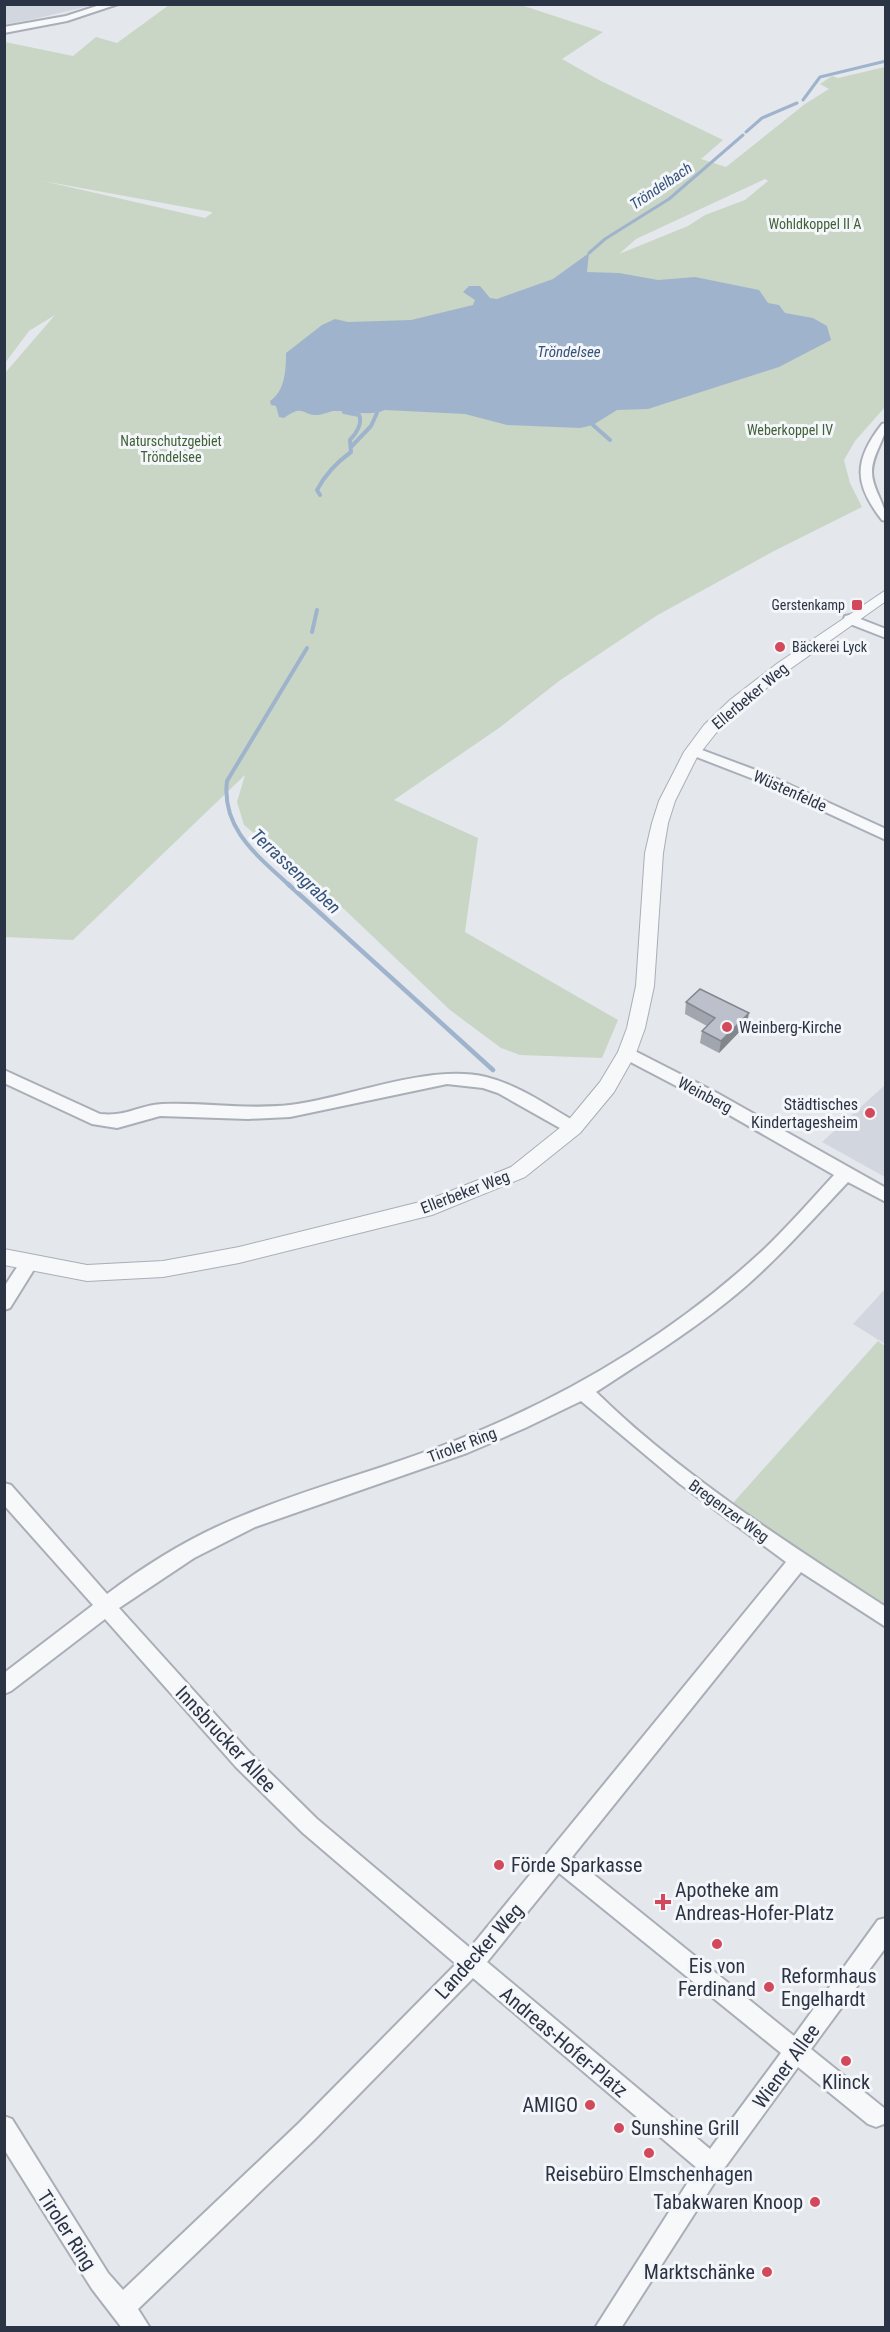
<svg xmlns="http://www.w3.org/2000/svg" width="890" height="2332" font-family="'Roboto Condensed',sans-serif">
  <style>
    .built { fill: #d2d6de }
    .green { fill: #c9d6c5; fill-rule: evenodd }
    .water { fill: #9fb4cc }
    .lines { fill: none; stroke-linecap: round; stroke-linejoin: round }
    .stream-far2 { stroke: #9fb4cc; stroke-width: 3 }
    .stream-far1 { stroke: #9fb4cc; stroke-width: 4 }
    .stream { stroke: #9fb4cc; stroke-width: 4.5 }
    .minor-casing { stroke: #a9aeb7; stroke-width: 4 }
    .tertiary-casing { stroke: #a9aeb7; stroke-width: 2 }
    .minor { fill: #f7f8fa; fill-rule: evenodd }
    .tertiary { fill: #f7f8fa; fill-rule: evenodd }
    .wall { fill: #a1a5ae }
    .shaded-wall { fill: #83868d }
    .building { fill: #bbc0ca; stroke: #83868d; stroke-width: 1.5 }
    .poi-dot { fill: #d1495b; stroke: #f4f6f9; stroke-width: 2 }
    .labels { text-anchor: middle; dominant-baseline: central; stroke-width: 6; stroke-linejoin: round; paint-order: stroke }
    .far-park-label { font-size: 14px; fill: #3f6138; stroke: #f4f6f9 }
    .far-poi-label { font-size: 14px; fill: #2b3445; stroke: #f4f6f9; text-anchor: end }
    .far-water-label { font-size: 15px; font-style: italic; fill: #34527a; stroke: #f4f6f9 }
    .street-label { font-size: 16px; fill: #2b3445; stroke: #f4f6f9 }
    .poi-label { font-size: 16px; fill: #2b3445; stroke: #f4f6f9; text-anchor: start }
    .water-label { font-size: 18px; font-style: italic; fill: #34527a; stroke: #f4f6f9 }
    .near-street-label { font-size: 20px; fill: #2b3445; stroke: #f4f6f9 }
    .near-poi-label { font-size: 20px; fill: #2b3445; stroke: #f4f6f9; text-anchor: start }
  </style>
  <rect width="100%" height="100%" fill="#e4e7ec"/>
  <!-- built -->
  <path class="built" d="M5 4H93V5L34 19 7 24 5 23Z
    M885 1085V1177L822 1142Z
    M885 1289V1344L853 1324Z"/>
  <!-- green -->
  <path class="green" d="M169 5H521L603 32 562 59 601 81 723 140 701 159 726 167 805 104 829 89 820 84 832 76 838 78 885 67V407L855 441 844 460 850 483 862 507 774 551 656 616 559 681 499 728 394 800 478 838 465 932 618 1020 602 1058 520 1055 501 1048 450 1010 344 909 244 825 237 802 245 775 73 940 5 937V373L55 315 29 331 5 363V42L73 56 96 37 117 43ZM765 179 768 181 745 200 705 215 688 226 619 254 636 239ZM43 181 212 212V213L205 218Z
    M878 1341 885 1346 886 1604 883 1608 733 1503Z"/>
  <!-- water -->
  <path class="water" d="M589 253 587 272 619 273 658 280 695 277 759 290 768 303 779 305 785 313 813 318 827 326 831 340 779 367 648 409 617 410 593 425 580 428 507 425 465 414 385 410C370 417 350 410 333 411 328 412 324 414 319 415 301 416 305 403 284 418L279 417 276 406 271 405 270 401C285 391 286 370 286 353L322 325 335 319 348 322 411 320 473 305 475 300 463 292 469 286H480L490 298 497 299 553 279Z"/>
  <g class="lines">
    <!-- stream-far2 -->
    <path class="stream-far2" d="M803 100 820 77 886 61
      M746 132 762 118 797 103
      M589 253 605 239 669 199 743 135"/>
    <!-- stream-far1 -->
    <path class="stream-far1" d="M593 425 610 440
      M351 447 371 426 377 413
      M320 495 317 490C325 475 337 462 351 452L350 440C356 434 363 423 359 415L344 412
      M312 632 317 610
      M290 886C258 856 221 829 227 781L307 648"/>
    <!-- stream -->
    <path class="stream" d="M288 884 493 1070"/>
    <!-- minor casing -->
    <g class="minor-casing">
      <path id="minor" d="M103 4H118L67 21 4 33V27L66 16Z
        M886 423C886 440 872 453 872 472 872 490 886 503 886 521L882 520C853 483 854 460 882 424Z
        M850 615 886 629V638L845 622 844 619 845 616Z
        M694 747 766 774 886 829V840L756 780 689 754 687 751 689 748Z
        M627 1047 717 1093 886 1188V1202L848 1182C809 1223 772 1266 728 1301 686 1335 640 1363 596 1392 678 1473 789 1544 886 1607V1627L801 1572 572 1857 794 2036 878 1920 886 1918V1947L811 2049 884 2108V2124L876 2127 868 2124 798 2067 720 2174 621 2328H595L697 2168 473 1978 315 2139 138 2309 150 2328H122L92 2289 4 2149V2116L12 2119 108 2273 123 2290 299 2123 456 1964 303 1833 236 1767 105 1619 11 1691 4 1694V1673L93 1605 4 1505V1483L11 1485 107 1594C148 1563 196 1534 244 1515 314 1486 387 1468 457 1440 568 1396 672 1334 760 1253 786 1229 810 1201 834 1175L705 1101 621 1057 619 1053 621 1049ZM581 1401 680 1484 786 1562 470 1948 317 1819 250 1753 119 1608 194 1558 255 1527 467 1453 525 1428ZM559 1873 781 2053 710 2149 487 1962Z
        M4 1070 100 1114C127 1117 139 1105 162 1104 205 1102 247 1110 290 1105 348 1098 429 1063 486 1077 519 1085 549 1107 579 1124L581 1128 579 1132H567L498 1093 483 1088 447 1084 290 1117 248 1119 160 1116 117 1128 92 1124 4 1083Z
        M29 1256 35 1258 38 1263 10 1308 4 1310V1287L23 1258Z"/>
    </g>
    <!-- tertiary casing -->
    <g class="tertiary-casing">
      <path id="tertiary" d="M886 590V601L790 669 742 708 716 733 697 757 675 801 668 823 663 853 654 986 645 1028 636 1053 614 1092 580 1133 525 1177 432 1215 239 1263 163 1277 87 1281 4 1265V1249L87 1265 163 1261 239 1247 428 1200 511 1167 566 1123 600 1082 618 1052 627 1028 636 986 645 853 652 823 659 801 684 752 704 725 730 700 778 663Z"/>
    </g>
    <!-- minor -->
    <use href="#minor" class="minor"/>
    <!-- tertiary -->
    <use href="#tertiary" class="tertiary"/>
  </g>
  <!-- wall -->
  <path class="wall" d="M686 1002 747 1024 719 1053 700 1043 702 1031 707 1026 685 1014Z"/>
  <!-- shaded-wall -->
  <path class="shaded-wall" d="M749 1013 747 1024 719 1053 721 1041Z"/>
  <!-- building -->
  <path class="building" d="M700 989 749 1013 721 1041 702 1031 715 1018 686 1002Z"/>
  <!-- markers -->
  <g class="poi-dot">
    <rect x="851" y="599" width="12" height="12" rx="3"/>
    <circle cx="780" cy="647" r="6"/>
    <circle cx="727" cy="1027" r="6"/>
    <circle cx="870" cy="1113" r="6"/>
    <circle cx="499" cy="1865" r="6"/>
    <path d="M660 1893h6v6h6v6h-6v6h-6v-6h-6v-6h6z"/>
    <circle cx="717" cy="1944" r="6"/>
    <circle cx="769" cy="1987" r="6"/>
    <circle cx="846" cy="2061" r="6"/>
    <circle cx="590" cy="2105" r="6"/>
    <circle cx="619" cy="2128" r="6"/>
    <circle cx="649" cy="2153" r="6"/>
    <circle cx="815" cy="2202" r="6"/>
    <circle cx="767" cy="2272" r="6"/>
  </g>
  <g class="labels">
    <!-- far-park labels -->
    <g class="far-park-label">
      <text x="815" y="224">Wohldkoppel II A</text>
      <text x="790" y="430">Weberkoppel IV</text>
      <text x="171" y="441">Naturschutzgebiet<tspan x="171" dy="16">Tröndelsee</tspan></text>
    </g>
    <!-- far-poi labels -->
    <g class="far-poi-label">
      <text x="845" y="605">Gerstenkamp</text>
      <text x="792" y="647" text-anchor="start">Bäckerei Lyck</text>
    </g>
    <!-- far-water labels -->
    <g class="far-water-label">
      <text transform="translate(661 186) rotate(-34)">Tröndelbach</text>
      <text x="569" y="352">Tröndelsee</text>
    </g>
    <!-- street labels -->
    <g class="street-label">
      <text transform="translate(750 696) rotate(-40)">Ellerbeker Weg</text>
      <text transform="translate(790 791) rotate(24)">Wüstenfelde</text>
      <text transform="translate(705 1095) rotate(28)">Weinberg</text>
      <text transform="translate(465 1192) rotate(-21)">Ellerbeker Weg</text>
      <text transform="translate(462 1445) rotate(-21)">Tiroler Ring</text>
      <text transform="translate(729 1511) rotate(36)">Bregenzer Weg</text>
    </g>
    <!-- poi labels -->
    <g class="poi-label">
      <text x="739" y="1027">Weinberg-Kirche</text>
      <text x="858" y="1104" text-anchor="end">Städtisches<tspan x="858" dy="18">Kindertagesheim</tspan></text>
    </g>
    <!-- water labels -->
    <g class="water-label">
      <text transform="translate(296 871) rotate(43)">Terrassengraben</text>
    </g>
    <!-- near-street labels -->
    <g class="near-street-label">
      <text transform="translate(226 1739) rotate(47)">Innsbrucker Allee</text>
      <text transform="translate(479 1951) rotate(-48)">Landecker Weg</text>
      <text transform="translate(564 2042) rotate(40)">Andreas-Hofer-Platz</text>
      <text transform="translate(786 2066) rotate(-54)">Wiener Allee</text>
      <text transform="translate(67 2230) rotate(57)">Tiroler Ring</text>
    </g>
    <!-- near-poi labels -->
    <g class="near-poi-label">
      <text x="511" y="1865">Förde Sparkasse</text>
      <text x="675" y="1890">Apotheke am<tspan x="675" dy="23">Andreas-Hofer-Platz</tspan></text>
      <text x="717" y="1966" text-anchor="middle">Eis von<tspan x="717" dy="23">Ferdinand</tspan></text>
      <text x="781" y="1976">Reformhaus<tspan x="781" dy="23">Engelhardt</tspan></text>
      <text x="846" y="2082" text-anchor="middle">Klinck</text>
      <text x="578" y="2105" text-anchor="end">AMIGO</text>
      <text x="631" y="2128">Sunshine Grill</text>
      <text x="649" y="2174" text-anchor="middle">Reisebüro Elmschenhagen</text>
      <text x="803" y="2202" text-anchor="end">Tabakwaren Knoop</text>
      <text x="755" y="2272" text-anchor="end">Marktschänke</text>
    </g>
  </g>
  <!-- border -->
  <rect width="890" height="2332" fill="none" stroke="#2b3445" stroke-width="12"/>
</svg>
